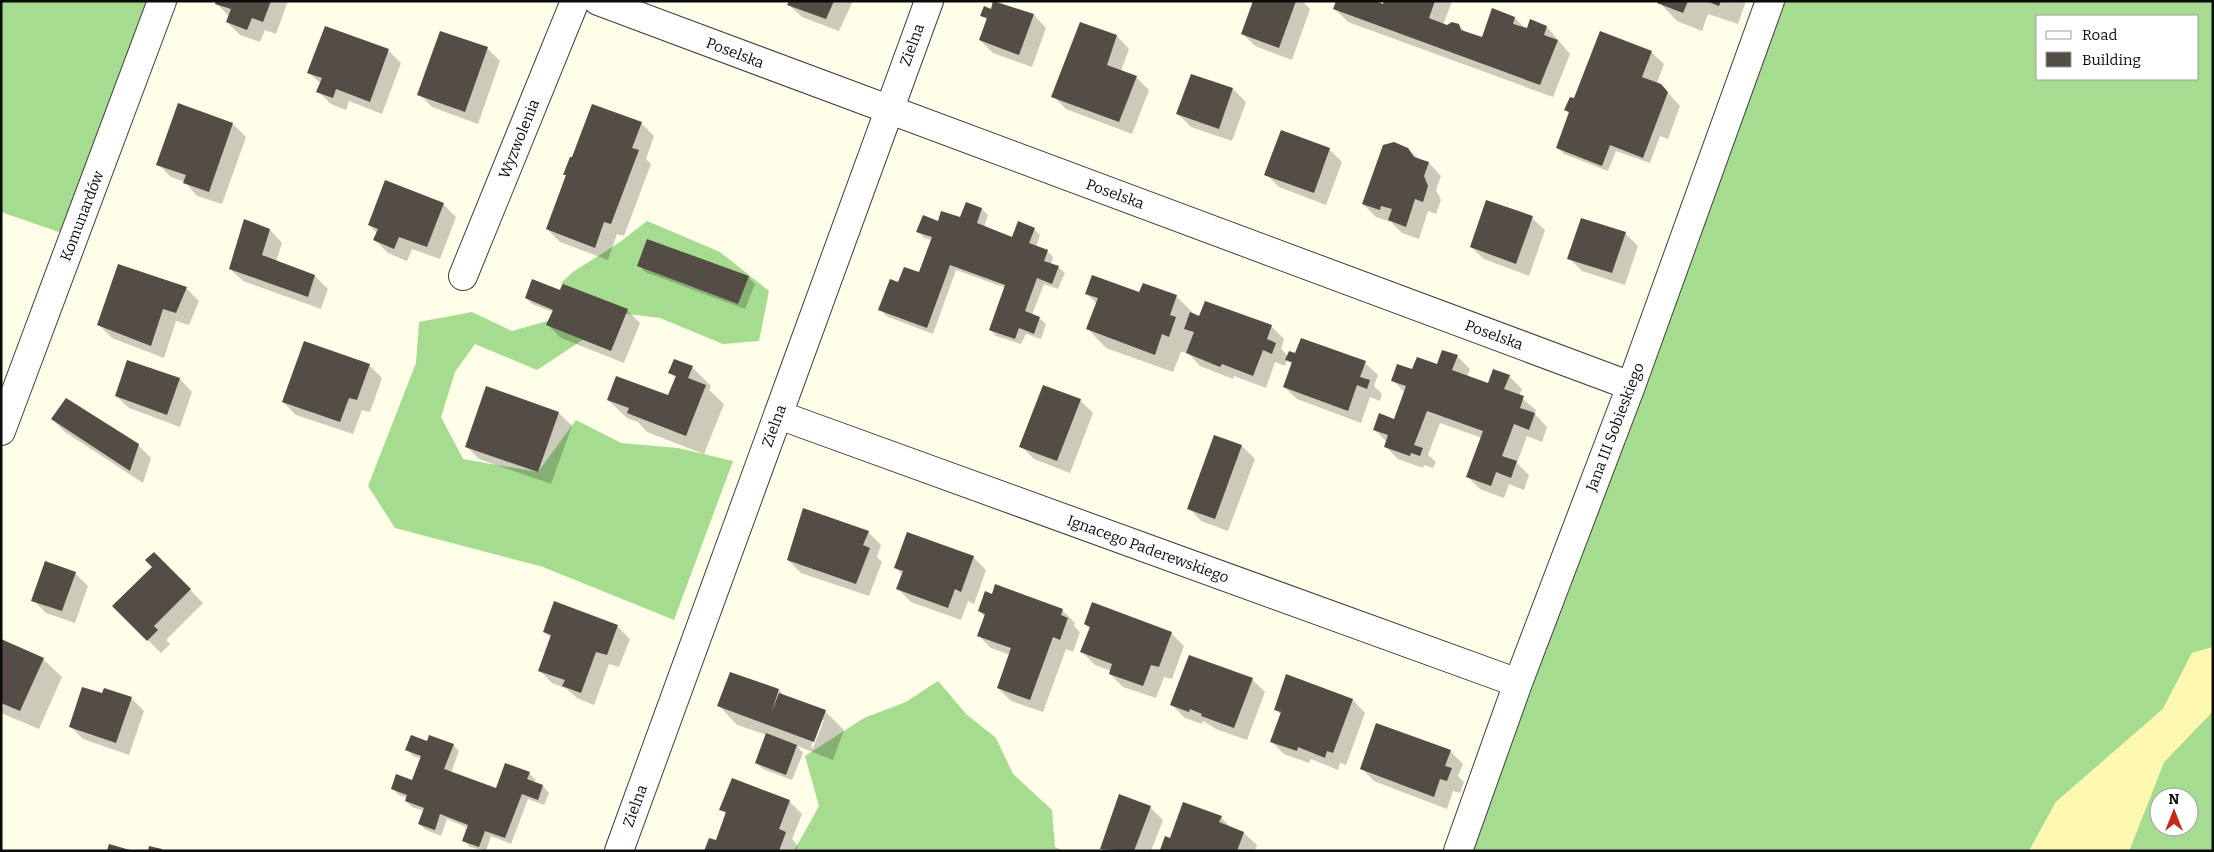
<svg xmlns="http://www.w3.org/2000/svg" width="2214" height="852" font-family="Bitter,serif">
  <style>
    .forest { fill: #a6dc8f; fill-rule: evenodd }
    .sand { fill: #fef8b1 }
    .shadow { fill: #0003; fill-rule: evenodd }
    .building { fill: #544d46 }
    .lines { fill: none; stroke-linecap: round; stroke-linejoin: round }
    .minor-casing { stroke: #3e3e3e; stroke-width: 30 }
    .minor { stroke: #fff; stroke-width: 28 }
    .labels { text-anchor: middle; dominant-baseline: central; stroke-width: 5; stroke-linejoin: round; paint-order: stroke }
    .street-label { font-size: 15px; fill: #0b0b0b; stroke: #fff }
  </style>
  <rect width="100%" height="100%" fill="#fffee8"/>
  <!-- forest -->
  <path class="forest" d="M1 1H164L85 241 1 212Z
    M1770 1H2213V647L2192 653 2163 709 2056 802 2029 851H1452ZM2038 16H2198V79H2038Z
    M647 221 720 252 769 291 759 341 723 344 660 318 612 312 584 339 537 370 475 344 455 372 441 417 463 459 538 472 576 420 621 443 678 448 733 461 674 620 543 567 395 528 368 486 416 363 419 322 472 312 512 331 551 320 562 282 573 272 620 242Z
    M938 681 967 715 996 738 1013 774 1052 810 1055 847 1064 851H794L819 806 805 756 864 718 906 702Z
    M2213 711V851H2129L2164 762ZM2159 797H2189V827H2159Z"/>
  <!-- sand -->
  <path class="sand" d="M2213 647V711L2164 762 2129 851H2029L2056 802 2163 709 2192 653Z"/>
  <!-- shadow -->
  <path class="shadow" d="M218 1H288L276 34 265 30 260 42 240 35 227 22 229 16 217 4Z
    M790 1H853L839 31 802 17 789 5Z
    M995 1 1034 15 1046 28 1032 67 993 53 980 40 988 21 982 15 992 10Z
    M1254 1H1302L1310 9 1292 60 1255 46 1242 33Z
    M1385 1H1452L1443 25H1458L1466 33 1483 39 1515 18 1527 30 1530 21 1547 27 1570 54 1553 97 1348 22 1335 9 1383 5Z
    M1658 1H1746L1738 24 1708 14 1702 31 1677 21Z
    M1117 36 1129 49 1121 71 1136 77 1149 90 1132 134 1066 109 1053 96Z
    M487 48 500 61 478 124 432 107 419 94Z
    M388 50 401 63 382 114 349 101 346 110 331 104 318 91 321 84 309 73Z
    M1651 52 1664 64 1657 83 1661 85 1680 106 1668 139 1660 136 1650 163 1616 151 1608 171 1564 154 1558 148 1570 114 1566 110 1575 100Z
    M1191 75 1233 89 1246 102 1232 141 1191 127 1178 114Z
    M641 123 654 136 646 159 651 164 624 236 617 234 608 260 560 242 547 229 567 176 565 174Z
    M233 124 246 137 222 204 197 196 185 182 171 177 158 164Z
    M1329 149 1342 162 1326 205 1279 187 1266 174Z
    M1408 149 1419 159 1429 163 1441 176 1436 190 1441 200 1436 214 1428 211 1419 239 1402 233 1391 222 1376 217 1363 204Z
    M967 203 982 209 988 215 984 227 1013 238 1034 229 1040 235 1036 247 1047 251 1053 257 1051 265 1058 267 1065 273 1058 289 1044 284 1032 315 1039 318 1046 324 1041 339 1026 334 1021 344 996 336 990 330 1006 288 956 270 933 334 886 316 880 309 899 283 920 274 932 240 924 238 918 231 938 223 961 219Z
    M443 204 456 217 440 259 412 249 407 261 388 253 375 240 377 233 369 225Z
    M1532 218 1545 230 1529 276 1484 259 1471 247Z
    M270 230 282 243 276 262 315 276 328 289 321 309 243 281 230 269Z
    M1625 233 1638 246 1625 285 1582 271 1569 258Z
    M639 265 748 277 755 284 745 309 645 272Z
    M186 288 199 301 189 325 176 321 164 358 112 338 99 325Z
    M560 291 627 310 640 323 624 363 561 338 548 325 553 312 532 304 526 298Z
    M1086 293 1176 296 1195 315 1200 317 1271 326 1284 339 1281 349 1288 356 1365 363 1378 375 1374 386 1382 394 1380 401 1370 397 1361 423 1297 399 1284 387 1292 365 1287 360 1285 366 1275 362 1266 388 1234 376 1233 379 1200 366 1188 353 1181 352 1173 372 1106 348 1088 329 1097 304Z
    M1457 356 1470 369 1467 377 1488 384 1509 376 1522 389 1519 396 1536 410 1535 414 1547 427 1542 442 1527 436 1517 463 1529 475 1524 490 1509 484 1504 498 1480 489 1467 476 1482 438 1440 423 1428 455 1436 462 1433 468 1424 465 1423 468 1398 459 1385 446 1387 442 1374 429 1395 421 1405 393 1393 380 1413 371 1437 366Z
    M369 365 382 378 370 412 362 410 353 434 296 415 283 402Z
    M692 367 711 386 709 390 724 404 704 454 647 432 638 422 627 418 608 400 669 396 676 378 670 372Z
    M180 379 192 392 180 427 129 408 116 396Z
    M1080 400 1093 413 1070 473 1034 459 1021 446Z
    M559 413 572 426 551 484 479 459 466 446Z
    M52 419 138 445 151 458 143 483 65 432Z
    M1215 436 1242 446 1255 459 1228 531 1201 521 1189 508Z
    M868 532 881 545 877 557 882 562 869 596 801 573 788 560Z
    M154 553 203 603 166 640 170 644 161 653 114 606 154 567Z
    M973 557 986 570 974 604 968 601 961 620 911 602 898 589 903 575 896 568Z
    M75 573 88 586 75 623 46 613 33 600Z
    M1062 610 1075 623 1074 626 1080 632 1073 652 1066 649 1043 712 1011 701 998 688 1010 655 991 648 978 635 985 617 979 611Z
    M1085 624 1171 633 1184 646 1172 679 1164 677 1156 698 1123 687 1110 674 1111 671 1095 665 1082 652 1090 629Z
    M617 626 630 639 619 667 609 664 594 705 577 698 567 689 552 683 539 670 551 638 545 632Z
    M1 641 43 659 62 677 39 729 1 713Z
    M1252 679 1265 692 1247 740 1216 729 1203 721 1202 724 1185 718 1172 705Z
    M779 690 785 697 825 711 844 730 833 760 797 746 803 753 792 780 763 769 756 763 767 735 737 725 719 706ZM821 720H824L813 748 811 747Z
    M103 695 131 698 144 711 129 755 83 739 70 726Z
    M1353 700 1365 713 1346 765 1340 763 1338 770 1311 759 1309 763 1284 754 1271 741 1281 715 1275 709Z
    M428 743 453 745 459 751 451 773 497 790 506 765 529 773 536 780 534 783 543 786 549 793 544 805 528 799 511 844 491 836 486 851 470 847 463 840 468 828 447 819 441 836 426 830 419 824 424 811 412 807 406 801 407 798 399 795 392 788 413 782 422 759 413 756 407 749Z
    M1450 751 1463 764 1458 776 1464 782 1460 793 1453 791 1447 809 1374 781 1362 769Z
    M789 801 802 814 792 839 798 846 796 851H706L716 842 727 815 721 809Z
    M1150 807 1163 820 1151 851H1104L1102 849Z
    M1221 817 1231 828 1244 833 1257 845 1255 851 1161 850 1171 839Z"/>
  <!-- building -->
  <path class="building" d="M216 1H271L263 22 252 18 247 30 226 22 231 9 215 4Z
    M789 1H834L826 19 787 5Z
    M993 1 1034 14 1019 55 979 40 987 18 980 16 984 6 991 9Z
    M1253 1H1296L1279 48 1241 34Z
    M1336 1H1376L1383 4 1384 1H1435L1429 18 1447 25 1452 22 1459 24 1461 30 1482 37 1492 8 1515 17 1513 24 1527 28 1530 19 1547 26 1544 35 1558 40 1540 85 1333 9Z
    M1657 1H1688L1683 13 1657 3Z
    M1706 1H1721L1719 6Z
    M1080 22 1117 35 1107 65 1137 76 1119 122 1051 97Z
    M325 26 389 49 370 102 336 89 333 98 316 92 322 78 307 73Z
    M440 31 488 47 465 112 417 95Z
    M1600 31 1652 51 1642 77 1661 84 1668 92 1643 158 1610 145 1602 166 1556 148 1569 112 1564 110 1570 97 1574 98Z
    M1191 74 1233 88 1219 129 1176 114Z
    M178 103 233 123 209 192 183 183 186 175 156 165Z
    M592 104 642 122 632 148 639 150 611 224 604 222 595 248 546 229 566 175H563L570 157H572Z
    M1281 130 1330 148 1314 193 1264 175Z
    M1394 142 1408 148 1414 157 1429 162 1424 176 1428 186 1423 202 1415 199 1406 227 1388 220 1392 209 1381 206 1380 210 1362 204 1383 145Z
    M385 180 444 203 427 247 399 237 394 249 373 240 378 229 368 225Z
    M1486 200 1533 216 1516 264 1470 247Z
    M966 202 982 208 977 223 1012 237 1018 221 1035 228 1029 243 1048 250 1044 261 1059 266 1052 284 1037 278 1025 311 1040 317 1034 334 1019 328 1015 339 989 330 1005 285 950 265 927 328 878 310 890 279 898 282 904 267 919 272 932 237 916 232 923 215 938 221 941 211 960 217Z
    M1581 218 1626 232 1612 273 1567 259Z
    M244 219 270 229 262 255 315 275 308 297 229 269Z
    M647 239 749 276 738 304 637 266Z
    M118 264 187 287 176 313 163 309 151 346 97 325Z
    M1092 275 1139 292 1143 283 1177 295 1170 315 1176 317 1169 337 1162 334 1155 355 1086 329 1098 298 1085 294Z
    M532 279 560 290 563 284 628 309 611 351 546 325 553 310 525 298Z
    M1205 301 1272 325 1267 339 1276 343 1272 354 1263 350 1253 376 1222 364 1220 367 1186 353 1194 332 1184 329 1190 312 1199 316Z
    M1301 338 1366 361 1360 377 1370 380 1367 389 1357 385 1348 411 1283 387 1292 362 1285 360 1289 351 1295 353Z
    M304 341 370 364 357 400 349 398 340 422 282 402Z
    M1442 350 1458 355 1452 370 1488 383 1493 369 1510 375 1504 389 1524 396 1520 408 1535 413 1529 430 1514 424 1502 456 1517 461 1511 478 1496 472 1491 486 1466 477 1483 431 1427 411 1414 445 1423 448 1420 456 1411 453 1410 456 1384 447 1388 435 1373 430 1379 413 1394 419 1406 386 1391 381 1397 364 1412 369 1417 357 1437 364Z
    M674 359 693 366 688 378 706 385 686 436 627 413 629 408 607 400 616 376 668 395 676 376 668 373Z
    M127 360 180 378 167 415 115 396Z
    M1043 385 1081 399 1057 461 1019 447Z
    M486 386 559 412 538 472 465 447Z
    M66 398 139 444 130 471 51 419Z
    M1214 435 1242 445 1215 519 1187 509Z
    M803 508 869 531 863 545 870 548 856 584 787 560Z
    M907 532 974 556 961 592 955 589 948 608 896 589 903 571 894 568Z
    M154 552 191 589 154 626 158 630 147 641 112 606 152 567 145 560Z
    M45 561 76 572 62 611 31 601Z
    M995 584 1063 609 1061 615 1068 618 1060 640 1053 637 1030 700 997 688 1011 648 977 636 985 614 978 611 985 591 992 594Z
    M554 601 618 625 607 655 596 652 581 693 562 686 565 680 538 671 551 635 543 632Z
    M1092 602 1172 632 1159 667 1151 665 1143 686 1109 674 1112 664 1080 652 1090 627 1084 624Z
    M1 639 44 658 20 711 1 703Z
    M1189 655 1253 678 1234 728 1201 716 1202 714 1190 709 1189 712 1170 705Z
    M730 672 779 689 772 711 779 693 826 710 814 742 717 706Z
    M1286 674 1353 699 1333 753 1327 751 1325 758 1298 747 1297 751 1270 742 1281 712 1274 710Z
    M82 687 102 693 104 688 132 697 116 743 69 727Z
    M1376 723 1451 750 1445 766 1452 768 1447 781 1440 779 1434 797 1360 769Z
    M766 733 797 745 786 775 755 763Z
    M411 735 427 741 429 735 454 744 444 769 496 788 505 763 530 772 527 779 543 785 538 800 522 794 505 838 485 831 479 847 462 841 468 825 440 814 435 830 418 824 424 808 405 801 407 795 391 789 396 774 412 780 421 756 405 750Z
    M732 778 790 800 779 829 786 832 779 851H704L709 838 716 840 726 812 719 810Z
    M1119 794 1151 806 1134 851 1100 849Z
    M1183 802 1222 816 1219 822 1244 832 1237 851 1160 850 1165 836 1170 838Z
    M109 844 130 850V851H107Z
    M149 846 162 849 161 851H148Z"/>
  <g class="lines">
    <!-- minor casing -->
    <g class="minor-casing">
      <path id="minor" d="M598 1 1631 386
        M463 276 575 1
        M779 415 1518 683
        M1 431 162 1
        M619 851 929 1
        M1458 851 1518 683 1631 386 1770 1"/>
    </g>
    <!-- minor -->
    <use href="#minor" class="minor"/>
  </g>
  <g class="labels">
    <!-- street labels -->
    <g class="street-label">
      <text transform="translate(912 45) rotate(-70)">Zielna</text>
      <text transform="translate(735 53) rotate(21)">Poselska</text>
      <text transform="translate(519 139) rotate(-68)">Wyzwolenia</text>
      <text transform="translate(1115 194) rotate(20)">Poselska</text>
      <text transform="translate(82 216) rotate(-69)">Komunardów</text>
      <text transform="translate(1494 335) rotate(20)">Poselska</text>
      <text transform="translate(774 426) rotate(-70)">Zielna</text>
      <text transform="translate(1615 427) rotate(-69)">Jana III Sobieskiego</text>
      <text transform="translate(1148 549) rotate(20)">Ignacego Paderewskiego</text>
      <text transform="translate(635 806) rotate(-70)">Zielna</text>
    </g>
  </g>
  <!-- border -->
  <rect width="2214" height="852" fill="none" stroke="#0b0b0b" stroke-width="5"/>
  <!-- legend -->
  <rect x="2036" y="15" width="162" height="65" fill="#ffffff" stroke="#9d9d9d"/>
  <rect x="2046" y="31" width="25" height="8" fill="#ffffff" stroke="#9d9d9d"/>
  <text x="2082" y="40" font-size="15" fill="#0b0b0b">Road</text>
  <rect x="2046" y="52" width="25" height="15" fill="#544d46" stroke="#9d9d9d"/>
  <text x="2082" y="65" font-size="15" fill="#0b0b0b">Building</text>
  <!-- north arrow -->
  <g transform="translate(2174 812)"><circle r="24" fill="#ffffff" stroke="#9d9d9d"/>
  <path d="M0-4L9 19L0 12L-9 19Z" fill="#c12d1c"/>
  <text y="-8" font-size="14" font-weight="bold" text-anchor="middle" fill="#0b0b0b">N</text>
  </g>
</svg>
